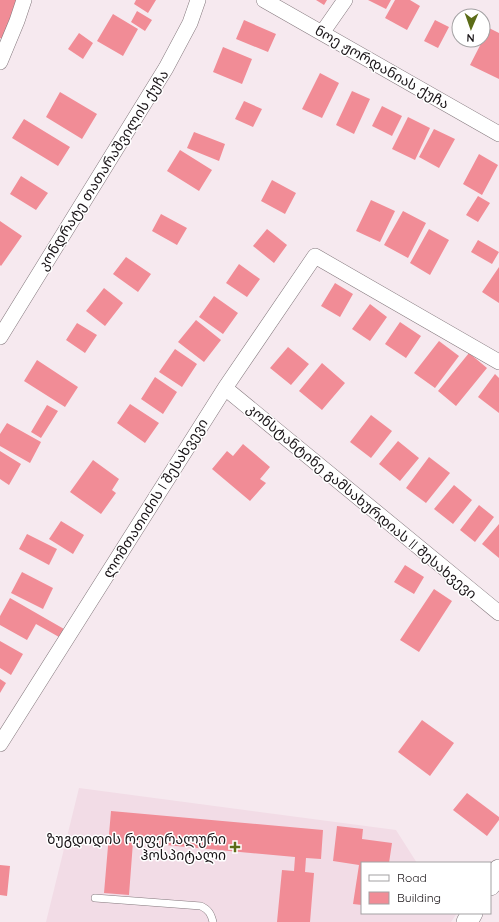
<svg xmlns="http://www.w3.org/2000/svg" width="499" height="922" font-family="Quicksand,'Noto Sans Georgian',sans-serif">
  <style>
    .built { fill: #f2dce6 }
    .building { fill: #f18c96 }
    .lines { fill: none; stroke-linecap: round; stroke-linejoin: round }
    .lane-casing { stroke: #84787d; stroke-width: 8 }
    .street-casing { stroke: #84787d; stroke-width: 16 }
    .secondary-casing { stroke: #84787d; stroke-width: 22 }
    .lane { stroke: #fff; stroke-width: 7 }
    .street { stroke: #fff; stroke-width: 15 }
    .secondary { stroke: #fff; stroke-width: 21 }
    .poi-dot { fill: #5b6c17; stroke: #fff; stroke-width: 1.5 }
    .labels { text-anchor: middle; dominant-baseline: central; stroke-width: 3; stroke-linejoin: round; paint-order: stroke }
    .street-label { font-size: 14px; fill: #1a1518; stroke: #fff }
    .poi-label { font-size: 14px; fill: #1a1518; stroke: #fff; text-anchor: end }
  </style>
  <rect width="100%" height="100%" fill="#f6e9ef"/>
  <!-- built -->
  <path class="built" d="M79 788 396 830 417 863H362V913H457L451 922H46Z"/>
  <!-- building -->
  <path class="building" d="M0 0H19L10 43 0 38Z
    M136 0H156L148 13 134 4Z
    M316 0H327L324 5Z
    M368 0H391L386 9Z
    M395 0H410L420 6 407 30 385 18Z
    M137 11 152 20 145 31 131 22Z
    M113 14 138 29 123 56 97 41Z
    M244 20 276 34 268 52 236 39Z
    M435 20 449 27 438 48 424 41Z
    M489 28 499 33V79L470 65Z
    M79 33 93 43 83 59 68 49Z
    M223 47 252 59 242 84 213 72Z
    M320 73 339 83 322 118 302 109Z
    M352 91 370 99 354 134 336 125Z
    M60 92 97 114 82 139 46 117Z
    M244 101 262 109 253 127 235 119Z
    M382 106 402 116 392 136 372 126Z
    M408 117 430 128 415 160 392 149Z
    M24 119 70 147 58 166 12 138Z
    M434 129 455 139 439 168 419 157Z
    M194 132 225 144 219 161 187 148Z
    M180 150 212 170 199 191 167 171Z
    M479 154 498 165 482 195 463 184Z
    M21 176 48 193 36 210 10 194Z
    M272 180 296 193 285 214 261 201Z
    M478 196 490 203 478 222 466 215Z
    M371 200 395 211 380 242 356 231Z
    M403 211 426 223 408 258 384 245Z
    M161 214 187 228 177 245 152 231Z
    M0 221 22 236 1 266 0 265Z
    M267 229 287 245 274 263 253 246Z
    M429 229 449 240 430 275 410 263Z
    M478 240 499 252 492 264 471 252Z
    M126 257 151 274 138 292 113 274Z
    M239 264 260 279 247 297 226 283Z
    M499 267V303L482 292Z
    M335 283 353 294 340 317 321 306Z
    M104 288 123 303 105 326 86 311Z
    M214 296 238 313 223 334 199 317Z
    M370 304 387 317 370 341 352 329Z
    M196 320 221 340 204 362 178 342Z
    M400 322 421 336 406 358 385 344Z
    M77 323 97 335 85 353 66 340Z
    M439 341 459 356 435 388 414 373Z
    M288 347 309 364 291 385 270 368Z
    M175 349 197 364 182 387 159 372Z
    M469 353 487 368 456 406 438 391Z
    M37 360 78 387 65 407 24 381Z
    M322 363 345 383 322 410 299 391Z
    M495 374 499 378V413L478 397Z
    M155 377 177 392 163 414 141 399Z
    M130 404 159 423 145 443 117 423Z
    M47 405 58 411 41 438 31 432Z
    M371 415 392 431 371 458 350 442Z
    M7 423 41 442 30 463 0 446V434Z
    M398 441 419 458 400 481 379 464Z
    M243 444 270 467 260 479 266 483 250 501 212 469 227 451 233 456Z
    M0 451 21 464 9 485 0 479Z
    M429 457 450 473 426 503 406 488Z
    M93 460 119 479 112 490 116 493 101 514 70 492Z
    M454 485 472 500 453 524 434 509Z
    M479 505 494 517 475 542 460 530Z
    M61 521 84 535 73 554 49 539Z
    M499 524V558L482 544Z
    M27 534 57 549 49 565 19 549Z
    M405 565 424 577 414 594 394 582Z
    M22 572 53 588 43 609 11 593Z
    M434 589 452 601 419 652 400 640Z
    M10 598 64 629 59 637 36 624 27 640 0 625V616Z
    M0 641 23 654 11 675 0 668Z
    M0 679 6 683 0 693Z
    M422 720 454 743 430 776 398 752Z
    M467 793 499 817V820L487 836 453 810Z
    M111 811 323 830 321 859 306 858 305 872 314 873 310 922H277L282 870 294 871 295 857 133 842 129 895 104 893Z
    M337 826 363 829 362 839 392 843 389 863H362V905L353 904 359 865 333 861Z
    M0 865 10 866 7 896 0 895Z"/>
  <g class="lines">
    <!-- lane casing -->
    <g class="lane-casing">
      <path id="lane" d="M95 898 201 906C209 910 211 914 213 922"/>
    </g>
    <!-- street casing -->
    <g class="street-casing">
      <path id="street" d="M264 0 499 134
        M322 33 345 0
        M0 62 17 21 24 0
        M0 337 166 68 190 23 198 0
        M225 388 499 613
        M0 744 225 388 315 256 499 362"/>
    </g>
    <!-- secondary casing -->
    <g class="secondary-casing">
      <path id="secondary" d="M490 885 499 870
        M467 922 472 913"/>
    </g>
    <!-- lane -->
    <use href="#lane" class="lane"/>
    <!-- street -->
    <use href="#street" class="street"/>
    <!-- secondary -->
    <use href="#secondary" class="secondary"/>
  </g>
  <!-- markers -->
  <path class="poi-dot" d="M233 841h4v4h4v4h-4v4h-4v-4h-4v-4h4z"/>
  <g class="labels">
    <!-- street labels -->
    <g class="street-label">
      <text transform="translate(382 67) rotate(30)">ნოე ჟორდანიას ქუჩა</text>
      <text transform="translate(103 170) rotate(-58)">კონდრატე თათარაშვილის ქუჩა</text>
      <text transform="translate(155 498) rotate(-58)">ლომთათიძის I შესახვევი</text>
      <text transform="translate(362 501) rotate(40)">კონსტანტინე გამსახურდიას II შესახვევი</text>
    </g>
    <!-- poi labels -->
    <g class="poi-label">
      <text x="226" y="839">ზუგდიდის რეფერალური<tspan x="226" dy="16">ჰოსპიტალი</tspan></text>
    </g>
  </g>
  <!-- legend -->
  <rect x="361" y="862" width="130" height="52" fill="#ffffff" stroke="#a3a1a3"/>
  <rect x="369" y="875" width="20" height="6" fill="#ffffff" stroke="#a3a1a3"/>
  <text x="397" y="882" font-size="12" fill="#1a1518">Road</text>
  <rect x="369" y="892" width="20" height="12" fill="#f18c96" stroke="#a3a1a3"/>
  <text x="397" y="902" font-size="12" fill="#1a1518">Building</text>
  <!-- north arrow -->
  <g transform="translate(471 28) rotate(182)"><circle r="19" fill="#ffffff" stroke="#a3a1a3"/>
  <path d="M0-3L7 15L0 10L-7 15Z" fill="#5b6c17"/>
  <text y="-6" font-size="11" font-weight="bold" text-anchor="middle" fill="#1a1518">N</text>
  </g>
</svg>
